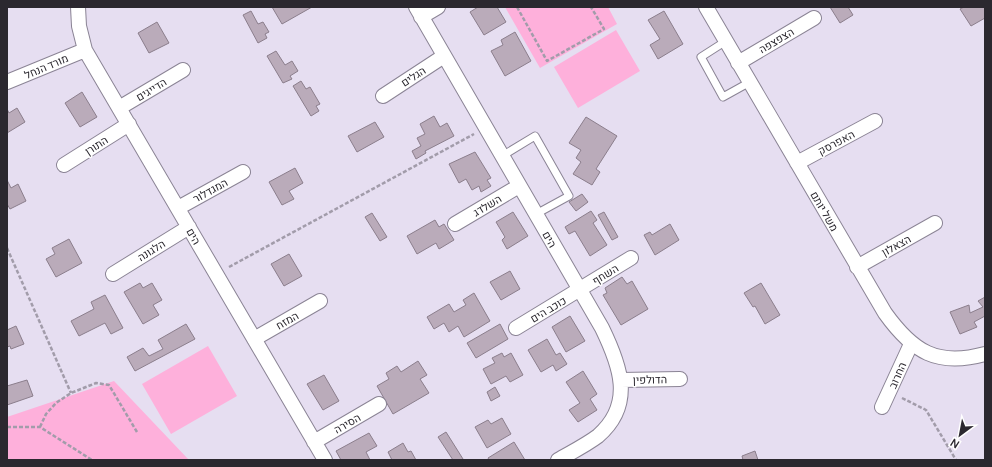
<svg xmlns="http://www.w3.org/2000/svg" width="992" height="467" font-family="Manrope,Heebo,sans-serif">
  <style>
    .green { fill: #feb0db }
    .building { fill: #baabba; stroke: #8b7e8c }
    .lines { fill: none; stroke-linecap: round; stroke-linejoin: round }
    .lane-casing { stroke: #8b8495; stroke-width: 9 }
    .street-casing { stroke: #8b8495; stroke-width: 16 }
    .path { stroke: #a29caa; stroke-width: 2.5; stroke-dasharray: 4 2; stroke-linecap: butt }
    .lane { stroke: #fff; stroke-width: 7 }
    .street { stroke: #fff; stroke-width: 14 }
    .labels { text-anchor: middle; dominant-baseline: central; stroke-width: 3; stroke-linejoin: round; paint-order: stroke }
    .street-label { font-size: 11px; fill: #2b282f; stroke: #fff }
  </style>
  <rect width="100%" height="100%" fill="#e6def1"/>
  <!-- green -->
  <path class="green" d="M505 7H608L617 24 540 68Z
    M616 30 640 71 578 108 554 67Z
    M208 346 237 396 171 434 142 384Z
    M114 381 189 460H7V417Z"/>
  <!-- building -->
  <path class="building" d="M272 7H312L282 24Z
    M478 7H497L506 22 484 35 470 12Z
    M830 7H848L853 15 840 23Z
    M964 7H985V18L971 26 960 9Z
    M251 11 258 24 263 22 269 32 265 34 267 38 258 43 243 15Z
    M664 11 683 44 658 59 650 45 660 39 648 20Z
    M157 22 169 43 149 53 138 33Z
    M515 32 531 61 505 76 491 51 503 45 501 40Z
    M276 51 285 65 292 61 298 71 290 76 292 79 283 83 267 56Z
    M301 81 306 89 310 87 320 104 316 106 319 111 311 116 293 86Z
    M82 92 97 117 80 127 65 103Z
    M17 108 25 122 7 133V109L9 113Z
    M434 116 440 127 447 123 454 136 425 151 426 153 416 159 412 151 421 146 417 138 425 134 420 124Z
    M586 117 617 136 596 169 600 172 592 185 573 174 581 162 576 158 581 150 569 143Z
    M375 122 384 137 357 152 348 136Z
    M475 152 491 178 487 180 491 186 481 192 479 186 472 190 466 179 459 183 449 164Z
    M295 168 303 183 289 191 294 199 282 205 269 182Z
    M7 180 11 188 18 184 26 201 10 209 7 204Z
    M582 194 588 202 576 211 569 202Z
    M591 211 597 220 593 223 607 245 590 256 575 231 569 234 565 227Z
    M513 212 528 236 507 249 502 240 505 237 496 222Z
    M604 212 618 237 612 240 598 215Z
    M372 213 387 237 380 241 365 217Z
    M435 220 439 227 444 224 454 240 439 249 436 243 417 254 407 236Z
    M670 224 679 240 655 255 644 235 650 232 652 235Z
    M69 239 82 263 56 277 46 259 55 254 52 248Z
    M289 254 302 276 284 286 271 264Z
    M510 271 520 289 501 300 490 282Z
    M622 277 627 284 632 281 648 309 621 325 603 295 607 293 605 288Z
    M140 283 143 288 152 283 162 300 153 305 159 315 143 324 124 292Z
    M761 283 780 315 765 324 755 306 753 307 744 293Z
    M474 293 490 321 464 337 458 326 449 332 444 323 434 329 427 317 449 304 454 312 466 305 463 300Z
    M105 295 123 328 111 334 105 323 79 336 71 321 94 309 91 302Z
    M985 297V316L974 322 977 327 960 334 950 312 969 305 970 313 983 307 978 301Z
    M570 316 585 341 566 352 552 327Z
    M186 324 195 339 135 371 127 357 143 348 149 356 163 349 158 340Z
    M500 324 508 339 476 358 467 343Z
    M16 326 24 344 11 349 10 346 7 347V330Z
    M547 339 556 355 560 353 567 364 556 371 553 365 541 372 528 350Z
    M502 353 504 357 511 353 523 375 510 382 506 376 491 384 483 369 495 363 492 358Z
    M418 361 427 375 420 379 429 393 393 414 377 386 389 379 386 373 397 366 401 372Z
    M583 371 597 394 590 399 597 410 578 422 569 410 580 403 566 382Z
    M324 375 339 401 323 410 307 384Z
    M27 380 33 396 7 405V386Z
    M495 387 500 396 491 401 487 392Z
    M502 418 511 434 487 448 475 427 488 420 491 424Z
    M446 432 463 459V460H453L438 437Z
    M369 433 377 446 366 452 370 460H341L336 451Z
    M514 442 525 460H489L488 458Z
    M403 443 408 452 411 451 416 460H392L388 452Z
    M755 451 758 460H743L742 456Z"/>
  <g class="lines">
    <!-- lane casing -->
    <g class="lane-casing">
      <path id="lane" d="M726 41 701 57 723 97 750 82
        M502 156 535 136 569 196 536 214"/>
    </g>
    <!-- street casing -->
    <g class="street-casing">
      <path id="street" d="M78 7 79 26 85 50 325 460
        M416 7 602 328C620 365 635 404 598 436 586 445 572 452 558 460
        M706 7 885 313C913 352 937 367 985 354
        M421 17 438 7
        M738 63 814 18
        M7 82 85 50
        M383 96 444 56
        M119 108 183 70
        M797 163 875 121
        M64 165 129 124
        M178 208 243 172
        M455 224 519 186
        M857 267 935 223
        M113 274 189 227
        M516 328 631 258
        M254 339 320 301
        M621 380 680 379
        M882 407 911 344
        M314 442 379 404"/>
    </g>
    <!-- path -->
    <path class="path" d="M517 7 547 61 604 29 591 7
      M7 248 71 393
      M229 267 474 134
      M902 398 926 410 956 460
      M7 427H40L92 460
      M40 427 46 414 56 403 71 393 96 383 109 385 137 432"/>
    <!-- lane -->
    <use href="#lane" class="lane"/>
    <!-- street -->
    <use href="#street" class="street"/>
  </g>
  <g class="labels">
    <!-- street labels -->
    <g class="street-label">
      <text transform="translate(776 40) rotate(-31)">הצפצפה</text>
      <text transform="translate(46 66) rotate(-23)">מורד הנחל</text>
      <text transform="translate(413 76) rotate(-33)">הגלים</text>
      <text transform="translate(151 89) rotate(-31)">הדייגים</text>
      <text transform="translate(836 142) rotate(-28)">האפרסק</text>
      <text transform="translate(96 145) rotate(-33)">התורן</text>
      <text transform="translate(210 190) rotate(-29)">המגדלור</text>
      <text transform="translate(487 205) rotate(-31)">השלדג</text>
      <text transform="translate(825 211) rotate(60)">משל יותם</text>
      <text transform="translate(194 236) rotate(60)">הים</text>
      <text transform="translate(550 239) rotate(60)">הים</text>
      <text transform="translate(896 245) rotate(-29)">הצאלון</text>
      <text transform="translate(151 250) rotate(-32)">הלגונה</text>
      <text transform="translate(605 274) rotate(-31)">השחף</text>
      <text transform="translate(548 309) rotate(-31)">כוכב הים</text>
      <text transform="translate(287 320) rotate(-30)">המזח</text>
      <text transform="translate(897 375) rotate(-66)">החרוב</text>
      <text transform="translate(650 379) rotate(-1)">הדולפין</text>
      <text transform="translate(347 423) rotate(-30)">הסירה</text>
    </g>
  </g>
  <!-- border -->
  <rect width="992" height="467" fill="none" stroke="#2b282f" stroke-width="16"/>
  <!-- north arrow -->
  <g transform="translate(960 435) rotate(212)" stroke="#ffffff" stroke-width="3" paint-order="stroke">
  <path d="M0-3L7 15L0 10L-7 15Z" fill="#2b282f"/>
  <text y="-6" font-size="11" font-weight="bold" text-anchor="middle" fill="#2b282f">N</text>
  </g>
</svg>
